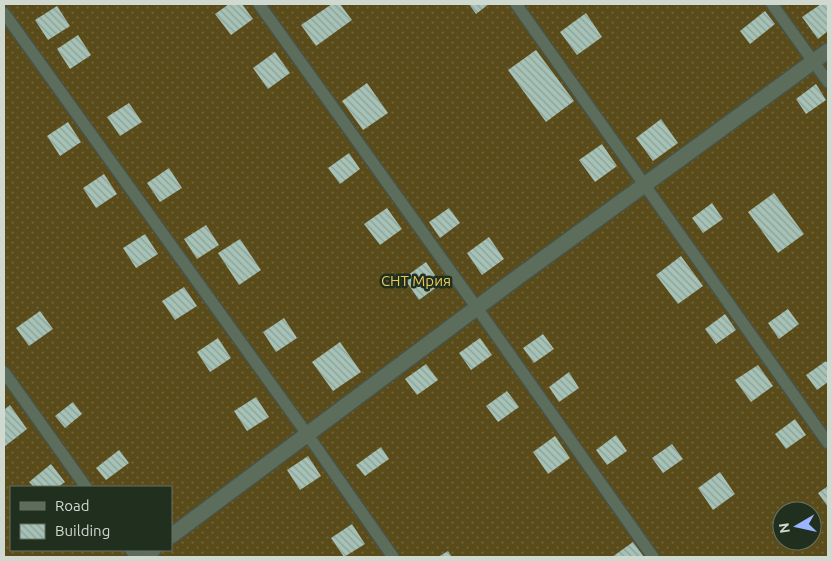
<svg xmlns="http://www.w3.org/2000/svg" width="832" height="561" font-family="Ubuntu,sans-serif">
  <style>
    .garden { fill: url(#garden-dots); fill-rule: evenodd }
    .building { fill: url(#building-back-hatch) }
    .lines { fill: none; stroke-linecap: round; stroke-linejoin: round }
    .lane-casing { stroke: #485447; stroke-width: 14 }
    .street-casing { stroke: #485447; stroke-width: 18 }
    .lane { stroke: #5d6d5b; stroke-width: 11 }
    .street { stroke: #5d6d5b; stroke-width: 15 }
    .labels { text-anchor: middle; dominant-baseline: central; stroke-width: 5; stroke-linejoin: round; paint-order: stroke }
    .park-label { font-size: 15px; fill: #e8c75c; stroke: #212f1f }
  </style>
  <defs>
    <pattern id="garden-dots" width="8" height="8" patternUnits="userSpaceOnUse" patternTransform="scale(1.25)"><rect width="8" height="8" fill="#5a4b1b"/><path d="M2 2h.1M6 6h.1" fill="none" stroke="#71643b" stroke-width="1.8" stroke-linecap="round"/></pattern>
    <pattern id="building-back-hatch" width="6" height="6" patternUnits="userSpaceOnUse" patternTransform="scale(1.25)"><rect width="6" height="6" fill="#a6c1b5"/><path d="M-1 5l2 2M0 0l6 6M5-1l2 2" fill="none" stroke="#8ca197"/></pattern>
  </defs>
  <rect width="100%" height="100%" fill="#2b3929"/>
  <!-- garden -->
  <path class="garden" d="M4 4H828V557H4ZM11 487H171V550H11ZM782 511H812V541H782Z"/>
  <!-- building -->
  <path class="building" d="M229 4H242L253 19 231 35 215 14Z
    M332 4H340L352 20 316 46 301 25Z
    M469 4H489L476 14Z
    M821 4H826L828 6V31L818 39 802 17Z
    M57 6 70 26 48 40 35 20Z
    M765 11 775 24 750 44 740 31Z
    M586 13 602 37 577 55 560 32Z
    M78 35 91 55 70 69 57 49Z
    M536 50 574 101 546 122 508 70Z
    M275 52 290 73 268 89 253 68Z
    M367 83 388 113 363 130 342 101Z
    M816 84 826 100 806 114 796 99Z
    M129 103 142 122 120 136 107 117Z
    M661 119 678 143 653 161 636 138Z
    M68 122 81 142 60 156 47 136Z
    M602 144 617 166 595 182 579 160Z
    M349 153 360 169 340 184 328 168Z
    M169 168 182 188 160 202 147 183Z
    M104 174 117 194 96 208 83 188Z
    M774 193 804 234 778 253 748 212Z
    M712 203 723 219 703 233 692 218Z
    M387 208 402 229 380 245 364 224Z
    M449 208 460 223 440 238 429 222Z
    M206 225 219 245 197 259 184 239Z
    M145 234 158 254 136 268 123 248Z
    M489 237 504 259 482 275 467 253Z
    M240 239 261 270 239 285 218 253Z
    M681 256 703 286 678 304 656 275Z
    M426 262 441 284 419 300 404 278Z
    M184 287 197 306 175 320 162 301Z
    M788 309 799 324 779 339 768 323Z
    M40 311 53 329 29 346 16 328Z
    M725 314 736 330 716 344 705 329Z
    M284 318 297 338 276 352 263 332Z
    M543 334 554 349 534 363 523 348Z
    M218 338 231 358 210 372 197 352Z
    M480 338 492 355 471 370 459 353Z
    M340 342 361 372 333 391 312 362Z
    M826 361 828 364V382L817 390 806 375Z
    M426 364 438 380 417 395 405 379Z
    M758 365 773 386 751 402 735 380Z
    M569 372 579 388 559 402 549 387Z
    M507 391 519 407 498 422 486 406Z
    M256 397 269 417 247 431 234 411Z
    M73 402 82 414 65 428 55 416Z
    M10 405 27 429 4 447V410Z
    M795 419 806 435 786 449 775 434Z
    M616 435 627 451 607 465 596 450Z
    M555 436 570 458 548 474 533 452Z
    M672 444 683 459 663 473 652 458Z
    M381 447 389 459 365 476 356 465Z
    M119 450 129 463 106 480 96 468Z
    M308 456 321 476 300 490 287 470Z
    M51 464 65 482 58 487H34L29 482Z
    M720 472 735 494 713 510 698 488Z
    M828 486V507L818 493Z
    M352 524 365 544 344 557 331 538Z
    M633 542 644 557H612Z
    M448 551 452 557H438Z"/>
  <g class="lines">
    <!-- lane casing -->
    <g class="lane-casing">
      <path id="lane" d="M259 4 477 308 653 557
        M516 4 828 443
        M772 4 828 82
        M4 13 307 434 393 557
        M4 372 86 487
        M131 550 136 557"/>
    </g>
    <!-- street casing -->
    <g class="street-casing">
      <path id="street" d="M171 536 518 277 828 51
        M143 557 153 550"/>
    </g>
    <!-- lane -->
    <use href="#lane" class="lane"/>
    <!-- street -->
    <use href="#street" class="street"/>
  </g>
  <g class="labels">
    <!-- park labels -->
    <g class="park-label">
      <text x="416" y="280">СНТ Мрия</text>
    </g>
  </g>
  <!-- border -->
  <rect width="832" height="561" fill="none" stroke="#d0d9cf" stroke-width="10"/>
  <!-- legend -->
  <rect x="10" y="486" width="162" height="65" fill="#212f1f" stroke="#677365"/>
  <rect x="20" y="502" width="25" height="8" fill="#5d6d5b" stroke="#677365"/>
  <text x="55" y="511" font-size="15" fill="#d0d9cf">Road</text>
  <rect x="20" y="524" width="25" height="15" fill="url(#building-back-hatch)" stroke="#677365"/>
  <text x="55" y="536" font-size="15" fill="#d0d9cf">Building</text>
  <!-- north arrow -->
  <g transform="translate(797 526) rotate(261)"><circle r="24" fill="#212f1f" stroke="#677365"/>
  <path d="M0-4L9 19L0 12L-9 19Z" fill="#9ab5fd"/>
  <text y="-8" font-size="14" font-weight="bold" text-anchor="middle" fill="#d0d9cf">N</text>
  </g>
</svg>
